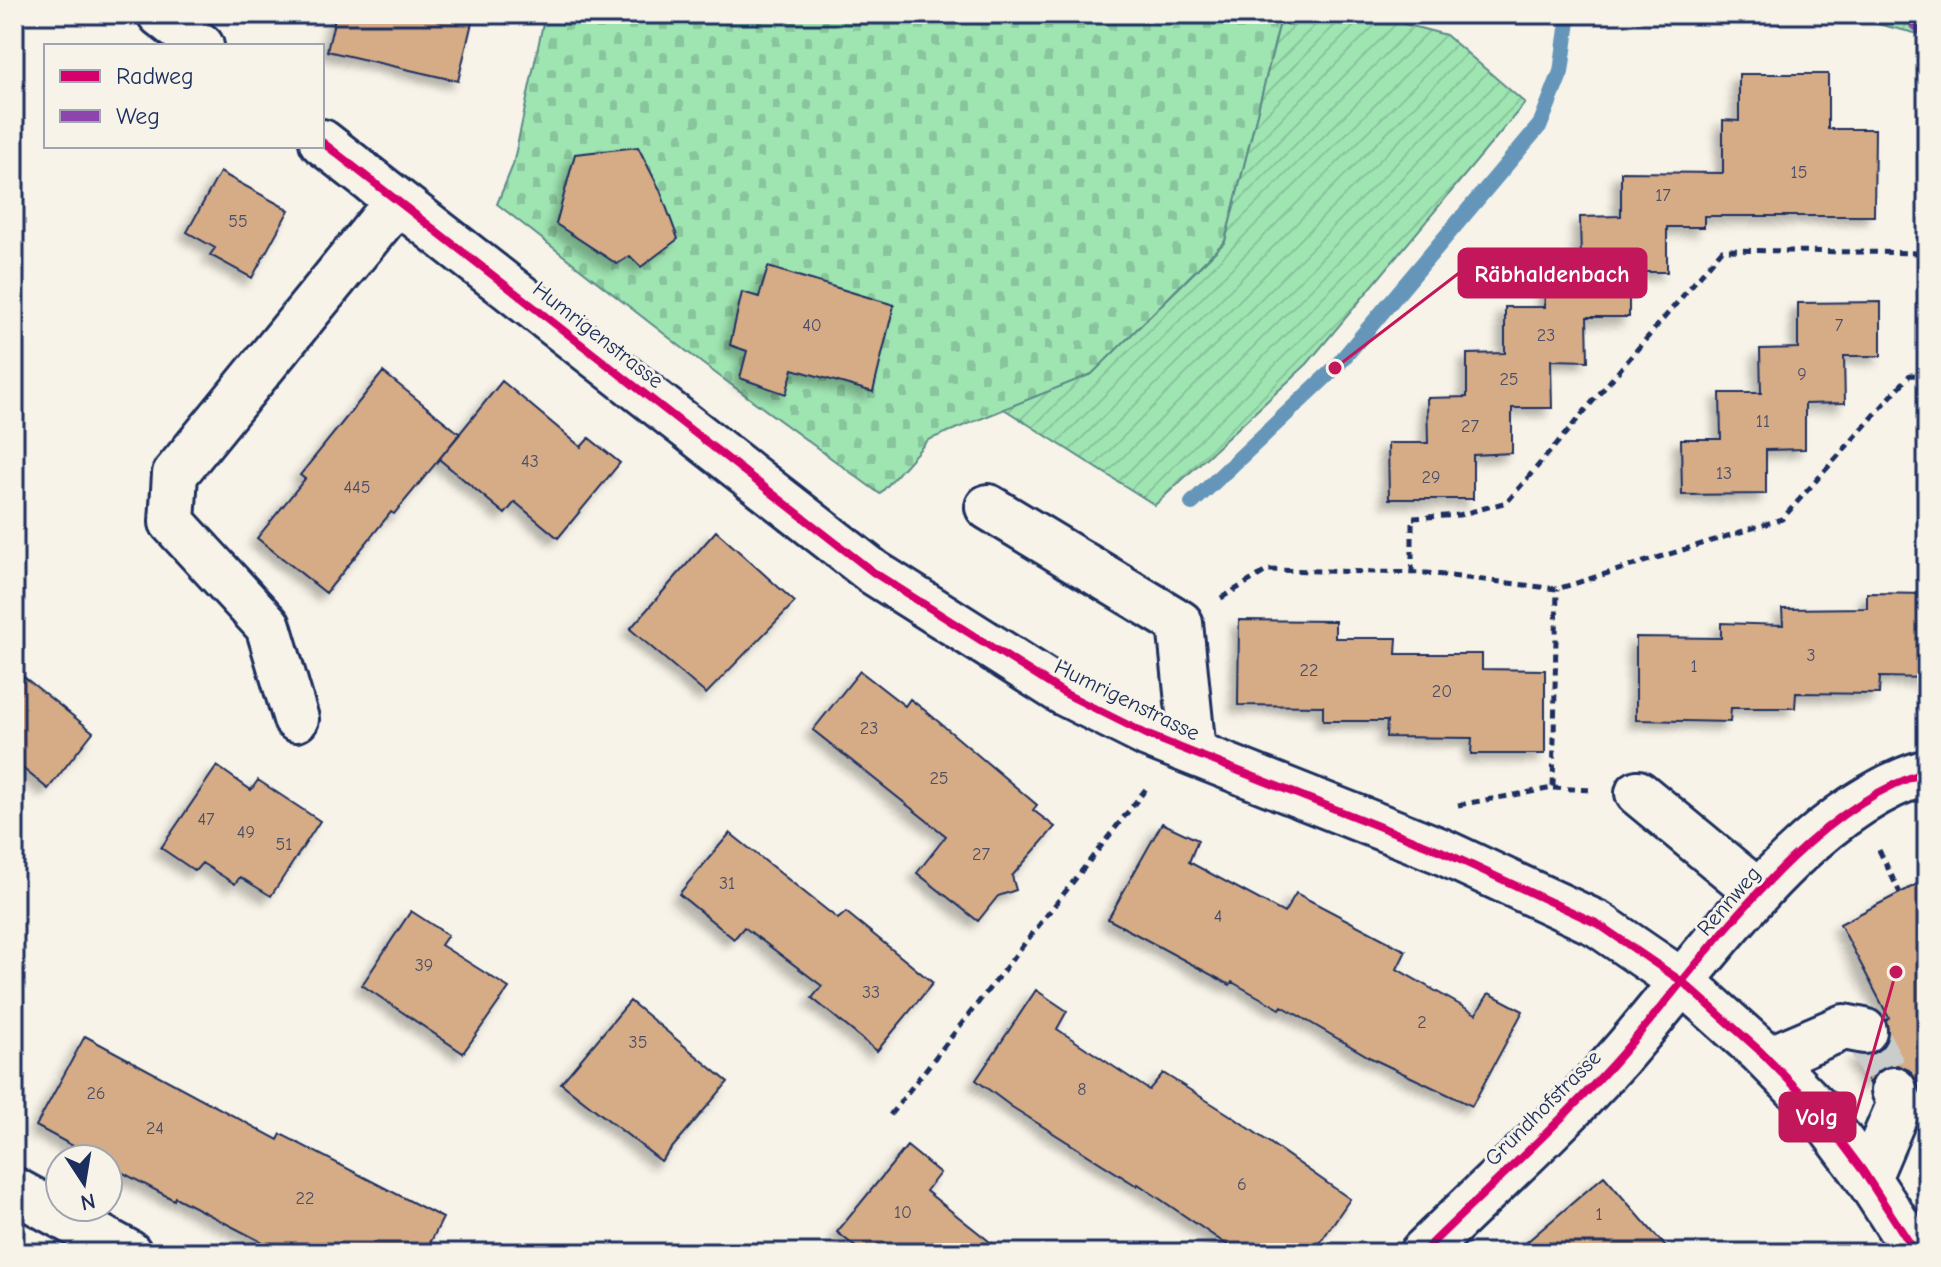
<svg xmlns="http://www.w3.org/2000/svg" width="1941" height="1267" font-family="'Comic Neue',sans-serif">
  <style>
    .forest { fill: url(#forest-crowns); stroke: #5d8a88; stroke-width: 2 }
    .cemetery { fill: url(#cemetery-stones); stroke: #5d8a88; stroke-width: 2 }
    .garden { fill: url(#garden-furrows); stroke: #5d8a88; stroke-width: 2 }
    .lines { fill: none; stroke-linecap: round; stroke-linejoin: round }
    .stream { stroke: #6596ba; stroke-width: 16 }
    .building { fill: #d6ac87; stroke: #1b2f5e; stroke-width: 2; filter: url(#shadow) }
    .minor-tunnel { stroke: #cbcccc; stroke-width: 44; stroke-dasharray: 44 22; stroke-linecap: butt }
    .minor-casing { stroke: #1b2f5e; stroke-width: 50 }
    .path { stroke: #1b2f5e; stroke-width: 5; stroke-dasharray: 8 6; stroke-linecap: butt }
    .minor { stroke: #f7f3e8; stroke-width: 44 }
    .quiet { stroke: #8e44ad; stroke-width: 6; stroke-dasharray: 12 6; stroke-linecap: butt }
    .cycleway-casing { stroke: #f7f3e8; stroke-width: 13 }
    .cycleway { stroke: #d6006c; stroke-width: 8 }
    .labels { text-anchor: middle; dominant-baseline: central; stroke-width: 6; stroke-linejoin: round; paint-order: stroke }
    .number-label { font-size: 18px; fill: #4a4e68 }
    .street-label { font-size: 22px; fill: #1b2f5e; stroke: #f7f3e8 }
    .leader { fill: none; stroke: #c2185b; stroke-width: 3 }
    .callout-dot { fill: #c2185b; stroke: #f7f3e8; stroke-width: 3 }
    .callout { fill: #c2185b; stroke: #c2185b; stroke-width: 3 }
    .callout-label { font-size: 24px; text-anchor: middle; font-weight: bold; fill: #fff }
  </style>
  <defs>
    <pattern id="forest-crowns" width="20" height="18" patternUnits="userSpaceOnUse" patternTransform="scale(2)"><rect width="20" height="18" fill="#9fe5b2"/><path d="M2 6a3 3 0 1 1 6 0M12 15a3 3 0 1 1 6 0" fill="none" stroke="#88c59c"/></pattern>
    <pattern id="cemetery-stones" width="16" height="16" patternUnits="userSpaceOnUse" patternTransform="scale(2)"><rect width="16" height="16" fill="#9fe5b2"/><path d="M2 7V4a2 2 0 0 1 4 0v3zM10 15v-3a2 2 0 0 1 4 0v3z" fill="#88c59c"/></pattern>
    <pattern id="garden-furrows" width="10" height="10" patternUnits="userSpaceOnUse" patternTransform="scale(2)"><rect width="10" height="10" fill="#9fe5b2"/><path d="M-1 1l2-2M0 10L10 0M9 11l2-2" fill="none" stroke="#88c59c"/></pattern>
    <filter id="shadow"><feDropShadow dx="-7" dy="7" stdDeviation="4" flood-color="#0004"/></filter>
  </defs>
  <rect width="100%" height="100%" fill="#f7f3e8"/>
  <filter id="ink" filterUnits="userSpaceOnUse"><feTurbulence type="fractalNoise" baseFrequency=".0125" numOctaves="2"/><feDisplacementMap in="SourceGraphic" scale="16" xChannelSelector="R" yChannelSelector="G"/><feConvolveMatrix kernelMatrix="1 2 1 2 8 2 1 2 1" color-interpolation-filters="sRGB"/></filter>
  <g filter="url(#ink)">
    <!-- forest -->
    <path class="forest" d="M1836 14H1927V36Z"/>
    <!-- cemetery -->
    <path class="cemetery" d="M545 14H1282L1225 241 1092 374 928 440 880 494 703 364 497 204 513 165Z"/>
    <!-- garden -->
    <path class="garden" d="M1282 14H1366L1446 35 1525 103 1307 364 1155 505 1004 409 1092 374 1225 242Z"/>
    <g class="lines">
      <!-- stream -->
      <path class="stream" d="M1192 503 1335 368 1540 125 1561 72 1569 14"/>
    </g>
    <!-- building -->
    <path class="building" d="M336 14H474L458 81 327 51Z
      M1739 74H1828V129H1875L1874 216H1704V227H1667V272H1629V317H1587L1588 361 1551 360 1552 408H1512V453L1473 455V499H1389L1388 443H1428L1427 398 1467 397V354L1505 353V307H1545V262L1581 261 1580 217 1621 216V172L1723 173V120L1739 121Z
      M638 147 660 190 678 239 641 267 630 256 617 264 556 224 575 154Z
      M220 172 289 210 252 278 210 255 215 248 187 232Z
      M768 267 894 305 873 392 793 369 786 394 740 378 747 351 730 345 742 292 759 297Z
      M1881 302V356H1844L1845 403 1805 404V449L1766 450V494L1682 495 1681 439H1721L1720 393H1761L1760 349 1798 348V303Z
      M383 372 460 434 394 514 391 512 326 593 257 538 305 479 300 475Z
      M502 381 581 447 589 438 620 463 558 538 515 502 505 514 439 459Z
      M716 531 795 602 706 694 630 629Z
      M1867 593 1927 594V678L1880 677 1879 694 1796 693 1795 708H1731L1730 722 1636 720V637L1721 638V623L1783 625 1782 609 1867 608Z
      M1239 620 1335 621V638H1397L1396 654H1482V669L1545 670V754H1471L1472 738 1386 737 1387 721H1323V706L1238 705Z
      M14 669 93 732 48 789 14 761Z
      M860 671 905 706 910 699 927 712 1037 805 1033 810 1055 827 1012 876 1016 890 998 896 978 921 917 873 946 836 813 730Z
      M217 766 251 790 258 780 320 821 271 896 240 877 235 884 202 863 195 871 161 848Z
      M1162 823 1198 840 1189 862 1284 913 1296 893 1406 951 1397 969 1476 1014 1489 993 1523 1011 1472 1106 1371 1058 1282 1006 1280 1009 1232 982 1230 985 1108 919Z
      M730 833 838 919 846 912 933 983 877 1051 812 998 822 986 744 927 734 939 679 894Z
      M1927 879V1090L1920 1077 1916 1079 1909 1070 1897 1065 1883 1068 1874 1075 1870 1084 1855 1055H1871L1882 1048 1888 1037 1886 1020 1889 1018 1840 924Z
      M411 911 448 935 441 945 509 988 463 1053 362 985Z
      M1036 990 1067 1011 1057 1029 1149 1090 1163 1073 1233 1117 1350 1199 1313 1253H1239L1138 1184 1137 1186 1012 1107 976 1080Z
      M630 1001 728 1082 661 1161 561 1083Z
      M85 1036 278 1140 281 1134 443 1218 425 1253H283L175 1197 174 1200 108 1165V1159H97L36 1126Z
      M907 1146 940 1173 926 1191 1004 1253H863L837 1232Z
      M1604 1176 1671 1253H1514Z"/>
    <g class="lines">
      <!-- minor-tunnel -->
      <path class="minor-tunnel" d="M1864 1031 1894 1090"/>
      <!-- minor casing -->
      <g class="minor-casing">
        <path id="minor" d="M160 14 201 46
          M322 142 873 572 1064 693 1148 735 1441 851 1598 924 1684 983 1760 1051 1815 1107 1863 1171 1916 1253
          M988 507 1180 623 1193 752
          M296 719 268 626 172 522 175 474 397 202
          M1638 793 1758 892
          M1769 1059 1844 1027 1864 1031
          M1868 1178 1900 1103 1894 1090
          M14 1190 129 1253
          M1422 1253C1485 1191 1552 1131 1612 1065 1698 970 1800 809 1927 772"/>
      </g>
      <!-- path -->
      <path class="path" d="M1412 573V518L1459 515 1507 502 1722 250 1927 253
        M1221 598 1268 570 1427 573 1557 589 1782 519 1910 375 1927 376
        M1553 788 1592 790
        M1458 805 1553 788 1557 589
        M1879 850 1900 893
        M890 1115 1149 785"/>
      <!-- minor -->
      <use href="#minor" class="minor"/>
      <!-- quiet -->
      <path class="quiet" d="M1896 14 1927 36"/>
      <!-- cycleway casing -->
      <g class="cycleway-casing">
        <path id="cycleway" d="M322 142 873 572 1064 693 1148 735 1441 851 1598 924 1684 983 1760 1051 1815 1107 1863 1171 1916 1253
          M1422 1253C1485 1191 1552 1131 1612 1065 1698 970 1800 809 1927 772"/>
      </g>
      <!-- cycleway -->
      <use href="#cycleway" class="cycleway"/>
    </g>
  </g>
  <g class="labels">
    <!-- number labels -->
    <g class="number-label">
      <text x="1799" y="172">15</text>
      <text x="1663" y="195">17</text>
      <text x="238" y="221">55</text>
      <text x="812" y="325">40</text>
      <text x="1839" y="325">7</text>
      <text x="1546" y="335">23</text>
      <text x="1802" y="374">9</text>
      <text x="1509" y="379">25</text>
      <text x="1763" y="421">11</text>
      <text x="1470" y="426">27</text>
      <text x="530" y="461">43</text>
      <text x="1724" y="473">13</text>
      <text x="1431" y="477">29</text>
      <text x="357" y="487">445</text>
      <text x="1811" y="655">3</text>
      <text x="1694" y="666">1</text>
      <text x="1309" y="670">22</text>
      <text x="1442" y="691">20</text>
      <text x="869" y="728">23</text>
      <text x="939" y="778">25</text>
      <text x="206" y="819">47</text>
      <text x="246" y="832">49</text>
      <text x="284" y="844">51</text>
      <text x="981" y="854">27</text>
      <text x="727" y="883">31</text>
      <text x="1218" y="916">4</text>
      <text x="424" y="965">39</text>
      <text x="871" y="992">33</text>
      <text x="1422" y="1022">2</text>
      <text x="638" y="1042">35</text>
      <text x="1082" y="1089">8</text>
      <text x="96" y="1093">26</text>
      <text x="155" y="1128">24</text>
      <text x="1242" y="1184">6</text>
      <text x="305" y="1198">22</text>
      <text x="903" y="1212">10</text>
      <text x="1599" y="1214">1</text>
    </g>
    <!-- street labels -->
    <g class="street-label">
      <text transform="translate(598 335) rotate(38)">Humrigenstrasse</text>
      <text transform="translate(1127 700) rotate(26)">Humrigenstrasse</text>
      <text transform="translate(1729 901) rotate(-49)">Rennweg</text>
      <text transform="translate(1543 1108) rotate(-45)">Grundhofstrasse</text>
    </g>
  </g>
  <!-- callouts -->
  <path class="leader" d="M1335 368L1459 273M1896 972L1855 1117"/>
  <g class="callout-dot">
    <circle cx="1335" cy="368" r="8"/>
    <circle cx="1896" cy="972" r="8"/>
  </g>
  <g class="callout">
    <rect x="1459" y="249" width="187" height="48" rx="8"/>
    <rect x="1780" y="1093" width="75" height="48" rx="8"/>
  </g>
  <g class="callout-label">
    <text x="1552" y="282">Räbhaldenbach</text>
    <text x="1817" y="1125">Volg</text>
  </g>
  <!-- margin -->
  <rect width="1941" height="1267" fill="none" stroke="#f7f3e8" stroke-width="48"/>
  <rect x="24" y="24" width="1893" height="1219" fill="none" stroke="#1b2f5e" stroke-width="3" filter="url(#ink)"/>
  <!-- legend -->
  <rect x="44" y="44" width="280" height="104" fill="#f7f3e8" stroke="#9fa5b1" stroke-width="2"/>
  <rect x="60" y="70" width="40" height="12" fill="#d6006c" stroke="#9fa5b1" stroke-width="2"/>
  <text x="116" y="84" font-size="24" fill="#1b2f5e">Radweg</text>
  <rect x="60" y="110" width="40" height="12" fill="#8e44ad" stroke="#9fa5b1" stroke-width="2"/>
  <text x="116" y="124" font-size="24" fill="#1b2f5e">Weg</text>
  <!-- north arrow -->
  <g transform="translate(84 1183) rotate(168)"><circle r="38" fill="#f7f3e8" stroke="#9fa5b1" stroke-width="2"/>
  <path d="M0-6L14 30L0 20L-14 30Z" fill="#1b2f5e"/>
  <text y="-12" font-size="22" font-weight="bold" text-anchor="middle" fill="#1b2f5e">N</text>
  </g>
</svg>
